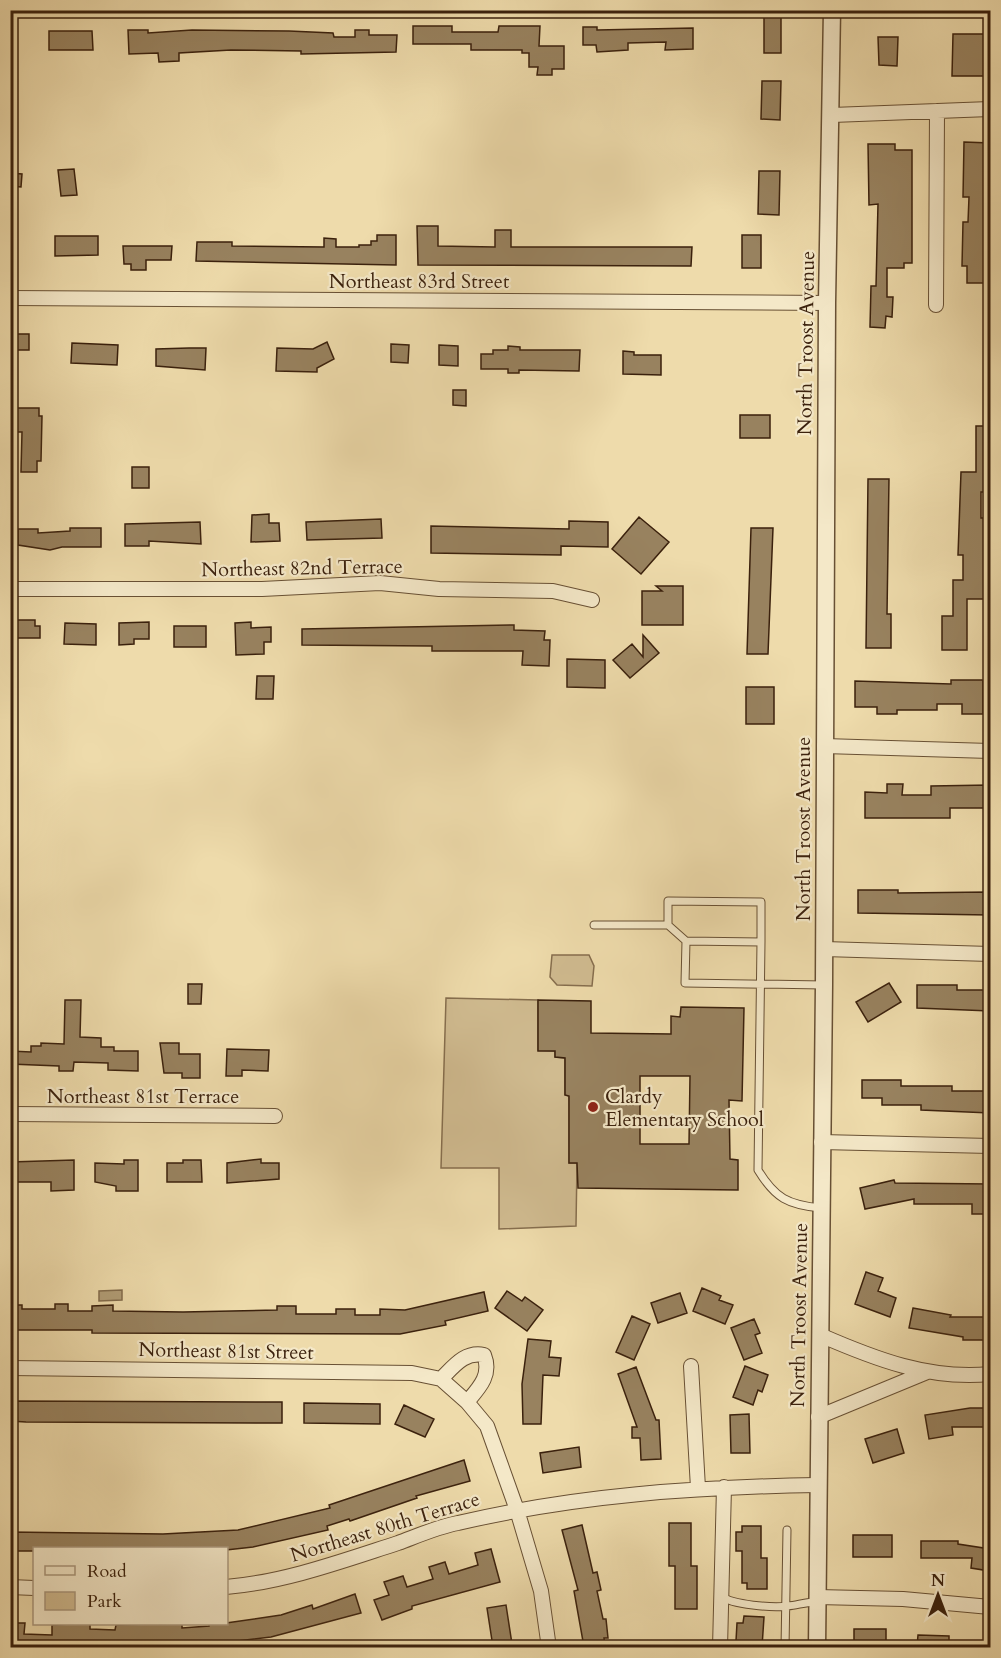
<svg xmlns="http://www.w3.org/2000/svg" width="1001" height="1658" font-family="Cardo,serif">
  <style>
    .green { fill: #d0bb90; stroke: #866e4e; stroke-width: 1.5 }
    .water { fill: #b19c75; stroke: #826b4b; stroke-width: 1.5 }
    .building { fill: #98825f; stroke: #3b210d; stroke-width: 1.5; fill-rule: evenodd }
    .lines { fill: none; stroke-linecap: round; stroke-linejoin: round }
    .service-casing { stroke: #685034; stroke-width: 9 }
    .minor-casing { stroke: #685034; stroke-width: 16 }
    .tertiary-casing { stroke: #685034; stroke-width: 19 }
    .service { stroke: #f4e8c8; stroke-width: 7 }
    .minor { stroke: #f4e8c8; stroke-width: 14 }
    .tertiary { stroke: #f4e8c8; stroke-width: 16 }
    .poi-dot { fill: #8f2418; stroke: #f4e8c8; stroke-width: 2 }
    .labels { text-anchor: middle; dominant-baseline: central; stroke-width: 4.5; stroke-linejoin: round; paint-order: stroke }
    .street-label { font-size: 20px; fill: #3b210d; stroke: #f4e8c8 }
    .poi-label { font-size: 20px; fill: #3b210d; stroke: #f4e8c8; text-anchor: start }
  </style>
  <rect width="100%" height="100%" fill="#eedbab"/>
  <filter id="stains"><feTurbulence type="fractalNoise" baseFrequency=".00333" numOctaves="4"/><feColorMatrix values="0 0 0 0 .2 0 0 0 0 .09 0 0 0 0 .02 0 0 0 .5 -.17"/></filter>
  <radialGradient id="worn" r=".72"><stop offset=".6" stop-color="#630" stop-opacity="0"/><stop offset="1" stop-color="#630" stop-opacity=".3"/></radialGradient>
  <!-- green -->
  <path class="green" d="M552 955H589L594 966 592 986 557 985 550 977Z
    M446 998 538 1000V1050L555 1051V1057L565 1058V1095L569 1096V1163H577L576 1226 499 1229V1168H441Z"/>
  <!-- water -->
  <path class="water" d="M122 1290V1300L99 1301V1291Z"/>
  <!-- building -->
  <path class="building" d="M764 17H781V53H764Z
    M413 26H452V32H498L499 26H540L539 46H564V69H552V75H537L538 67H529V53H522V50H471V44H413Z
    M583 27H597V30L693 28V49L665 50 666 42 628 43V50L597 52 596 45H583Z
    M128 30H148V33L192 30 289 31 333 33 334 37H355V30H369V35H397L396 52 301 54V51L231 50 179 53V61L159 62 158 53 129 54Z
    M49 31H92L93 50H49Z
    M953 34H990V76H952Z
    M878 37H898L897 66 879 65Z
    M762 81H781L780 120 761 119Z
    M964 142 990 143V283H967V266H962L963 222H968L969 197H963Z
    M868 144H895V150H912V263H904V268H887V297H893L892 317 886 316 885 328 870 327 871 286H876L878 204 869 205Z
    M74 169 77 195 61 196 58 170Z
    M759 171H780L779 215 758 214Z
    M10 173 22 174 21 187 10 186Z
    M417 226H438V246L495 247V230H511V247H692L691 266 418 265Z
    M377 235H396V265L196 261 197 242H232V246L324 247V238L336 239V247H359V245H371V241H377Z
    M742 235H761V268H742Z
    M55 236H98V255L55 256Z
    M123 246H172L171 260H146V270H131V264H124Z
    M10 334H29V350H10Z
    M327 342 334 359 317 368V372L276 371 277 348 313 349Z
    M72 343 118 345 117 365 71 363Z
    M391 344 409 345 408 363 391 362Z
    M439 345 458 346V366L439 365Z
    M508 346 520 347V350H580L579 371 519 370V373H508V369H481V354H493V350H508Z
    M189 348H206L205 370 156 366V349Z
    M623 351 634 352V355H661V375L623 374Z
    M453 390H466V406L453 405Z
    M15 408H39V416H42L41 461H37V472H21L22 432H14Z
    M740 415H770V438H740Z
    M976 426H990V492H981V518H984V599H967V650H942V616H953V580H963V555H958L961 472H976Z
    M132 467H149V488H132Z
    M868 479H889L887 614H891V648H866Z
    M269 514V523H279L280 541 251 542 252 515Z
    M639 517 669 542 641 574 612 549Z
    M381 519 382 538 307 540 306 522Z
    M569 521 608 522V547L561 546V555L431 553V526L569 529Z
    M200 522 201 544 149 541V546H125V524Z
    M70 528H101V547H62L50 550 18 545V529H38V533L70 531Z
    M751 528H773L768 654H747Z
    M656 586H683V625H642V591H662Z
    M13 620H35V626H40V638H13Z
    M149 622V639H134V644L119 645V623Z
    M251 622V628L271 627V642H264V654L236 655 235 623Z
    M65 623 96 624V645L64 644Z
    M514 625V630L545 631 544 640H550L549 666 522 665 523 651H432V646L302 645V629Z
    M174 626H206V647H174Z
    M643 635 659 653 630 678 613 660 632 644 643 657Z
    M567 659 605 660V688L567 687Z
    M257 676H274L273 699H256Z
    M951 680H983V714H962V704H937V710H897V714H877V707H855V681L951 684Z
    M746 687H774V724H746Z
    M887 784H903L902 795H931V786L990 785V808H950V818H865V792L887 793Z
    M858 890H898V893L990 892V915L858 913Z
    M889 983 901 1002 868 1022 856 1002Z
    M188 984H202L201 1004H188Z
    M917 985H957V990H990V1011L917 1008Z
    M65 1000H81L80 1037 101 1038V1047H114V1051H138V1071L108 1070V1063L74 1062 73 1071H59V1066L10 1064V1051L31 1052V1046H41V1043L64 1044Z
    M538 1000 591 1001V1033L671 1034V1016L680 1017 681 1007 744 1008 742 1101 729 1100 730 1159 738 1160V1190L578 1188 577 1163H569V1096L565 1095V1058L555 1057V1051H538ZM640 1076H690L689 1144H640Z
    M160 1043H179V1054H200V1078H182V1073H164Z
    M227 1049 269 1050 268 1071 242 1070V1076H226Z
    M862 1080H901V1086H952V1091H990V1113L921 1110V1105H882V1098H862Z
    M261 1159V1163H279V1179L227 1183V1163Z
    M74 1160V1190L51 1191V1182H10V1162Z
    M124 1160H138V1191H116V1186L95 1182V1163L124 1164Z
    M183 1160H201L202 1182H167V1163H183Z
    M894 1180 895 1183 990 1184V1214H972V1204H914V1199L865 1209 860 1188Z
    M866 1272 883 1278 878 1291 896 1298 890 1317 855 1304Z
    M702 1288 721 1296 719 1300 733 1305 725 1324 693 1311Z
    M507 1291 522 1301 525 1297 543 1310 527 1331 495 1308Z
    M484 1292 488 1311 445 1321 446 1325 400 1334 92 1333V1330H10V1305H22V1309H55V1304H68V1311H92V1306L113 1305V1311L183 1312 277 1310V1306H296V1314H336V1309H355V1315H380V1309L405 1310Z
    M680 1293 687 1313 658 1323 651 1303Z
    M913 1308 951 1315 950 1317H990V1340H963V1337L909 1328Z
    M632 1316 650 1324 634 1360 616 1352Z
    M754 1319 760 1333 755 1335 762 1353 744 1360 731 1328Z
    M528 1339 551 1341 549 1357 561 1358 559 1376 543 1375 541 1424H523L522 1384Z
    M745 1366 768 1375 762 1392 758 1390 753 1405 733 1397Z
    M636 1367 656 1420H659L661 1459 641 1460 640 1438H632V1427H637L618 1374Z
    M10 1401 282 1402V1423L26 1422 10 1421Z
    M304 1403 380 1404V1424L304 1423Z
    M404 1405 434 1419 425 1437 395 1424Z
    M970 1408H990V1427H952L953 1435 929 1439 925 1415Z
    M749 1414 750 1453H731L730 1415Z
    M897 1429 904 1453 873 1463 865 1439Z
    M579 1447 581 1467 543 1473 540 1453Z
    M464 1460 470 1481 416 1496 417 1498 350 1521 349 1519 327 1526 328 1530 253 1547 226 1550 34 1548V1551H10V1532L163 1534 238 1530 330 1508 329 1505Z
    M669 1523H691V1566H697V1609H675V1566H669Z
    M582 1525 593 1573 597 1572 601 1590 597 1591 603 1619H606L608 1638H604L605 1647H584L574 1591 578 1590 562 1530Z
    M742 1526H761V1558H767V1589H747V1583H742V1551H736V1532H742Z
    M853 1535H892V1557H853Z
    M921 1541H958V1544L990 1549V1571L971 1568 972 1558H921Z
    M491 1549 500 1582 412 1606V1609L382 1620 374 1600 389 1595 384 1582 403 1576 407 1587 433 1579 429 1567 445 1562 449 1574 478 1565 475 1553Z
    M355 1594 361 1613 271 1637 213 1644V1647L165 1645V1647H100V1644H73V1647H10V1623H25L24 1634 52 1635V1625L90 1623V1629L115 1630 116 1625 182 1623V1628L209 1626V1623H226L281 1615 312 1605 313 1609Z
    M506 1605 512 1644 493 1647 487 1608Z
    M744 1616 764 1617 762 1647H742V1641H736L737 1623H743Z
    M854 1629H886V1647H854Z
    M918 1635 949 1636V1647H917Z"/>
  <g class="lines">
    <!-- service casing -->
    <g class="service-casing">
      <path id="service" d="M594 925H668
        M686 941 668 925V901L761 902V942
        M821 1208C788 1205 775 1198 758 1170L761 942 686 941 685 983 824 985
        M721 1596C732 1605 773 1608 788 1606 798 1605 806 1602 817 1602
        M785 1648 787 1530"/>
    </g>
    <!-- minor casing -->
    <g class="minor-casing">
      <path id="minor" d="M832 115 990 109
        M10 298 827 303
        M936 305 937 111
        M10 589H262L380 583 439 589 553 591 592 600
        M824 746 990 751
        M824 949 990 954
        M10 1114 275 1116
        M821 1142 990 1146
        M820 1335C875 1359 929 1380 990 1374
        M691 1366 698 1488
        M10 1368 412 1373 441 1379 467 1402 487 1426 517 1510 541 1591 549 1648
        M441 1379C454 1366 465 1351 484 1355 492 1375 479 1388 467 1402
        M818 1417 927 1372
        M10 1587 34 1588
        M226 1587C285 1582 342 1561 398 1543 417 1536 437 1527 458 1523 577 1495 697 1487 818 1485
        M817 1597 903 1599 990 1607
        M720 1648 724 1487"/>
    </g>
    <!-- tertiary casing -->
    <g class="tertiary-casing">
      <path id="tertiary" d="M817 1648 824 985 827 303 832 10"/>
    </g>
    <!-- service -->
    <use href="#service" class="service"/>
    <!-- minor -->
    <use href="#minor" class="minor"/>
    <!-- tertiary -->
    <use href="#tertiary" class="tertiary"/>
  </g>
  <!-- markers -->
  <circle class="poi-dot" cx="593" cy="1107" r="6"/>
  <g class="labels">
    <!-- street labels -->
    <g class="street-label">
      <text x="419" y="281">Northeast 83rd Street</text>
      <text transform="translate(806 343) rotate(-89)">North Troost Avenue</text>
      <text transform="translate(302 568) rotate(-1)">Northeast 82nd Terrace</text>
      <text transform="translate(803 829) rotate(-90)">North Troost Avenue</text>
      <text x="143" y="1096">Northeast 81st Terrace</text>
      <text transform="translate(799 1315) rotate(-89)">North Troost Avenue</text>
      <text transform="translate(226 1351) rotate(1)">Northeast 81st Street</text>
      <text transform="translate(385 1527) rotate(-17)">Northeast 80th Terrace</text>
    </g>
    <!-- poi labels -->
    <g class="poi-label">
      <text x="605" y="1096">Clardy<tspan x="605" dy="23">Elementary School</tspan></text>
    </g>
  </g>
  <!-- margin -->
  <rect width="1001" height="1658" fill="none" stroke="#eedbab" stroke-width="36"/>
  <rect x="12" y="12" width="977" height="1634" fill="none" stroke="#3b210d" stroke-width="3"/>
  <rect x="18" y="18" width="965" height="1622" fill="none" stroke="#3b210d" stroke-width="1.5"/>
  <!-- legend -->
  <rect x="33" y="1547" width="195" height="78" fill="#f4e8c8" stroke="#aa987d" stroke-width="1.5"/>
  <rect x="45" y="1566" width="30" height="9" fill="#f4e8c8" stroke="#aa987d" stroke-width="1.5"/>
  <text x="87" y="1577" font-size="18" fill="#3b210d">Road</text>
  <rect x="45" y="1592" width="30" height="18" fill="#d0bb90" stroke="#aa987d" stroke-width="1.5"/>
  <text x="87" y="1607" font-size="18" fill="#3b210d">Park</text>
  <!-- north arrow -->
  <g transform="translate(938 1595)" stroke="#f4e8c8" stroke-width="4.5" paint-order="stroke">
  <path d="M0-4.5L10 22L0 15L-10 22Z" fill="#3b210d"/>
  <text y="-9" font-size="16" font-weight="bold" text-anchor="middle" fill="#3b210d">N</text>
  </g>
  <rect width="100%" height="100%" filter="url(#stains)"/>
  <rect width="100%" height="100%" fill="url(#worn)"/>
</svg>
